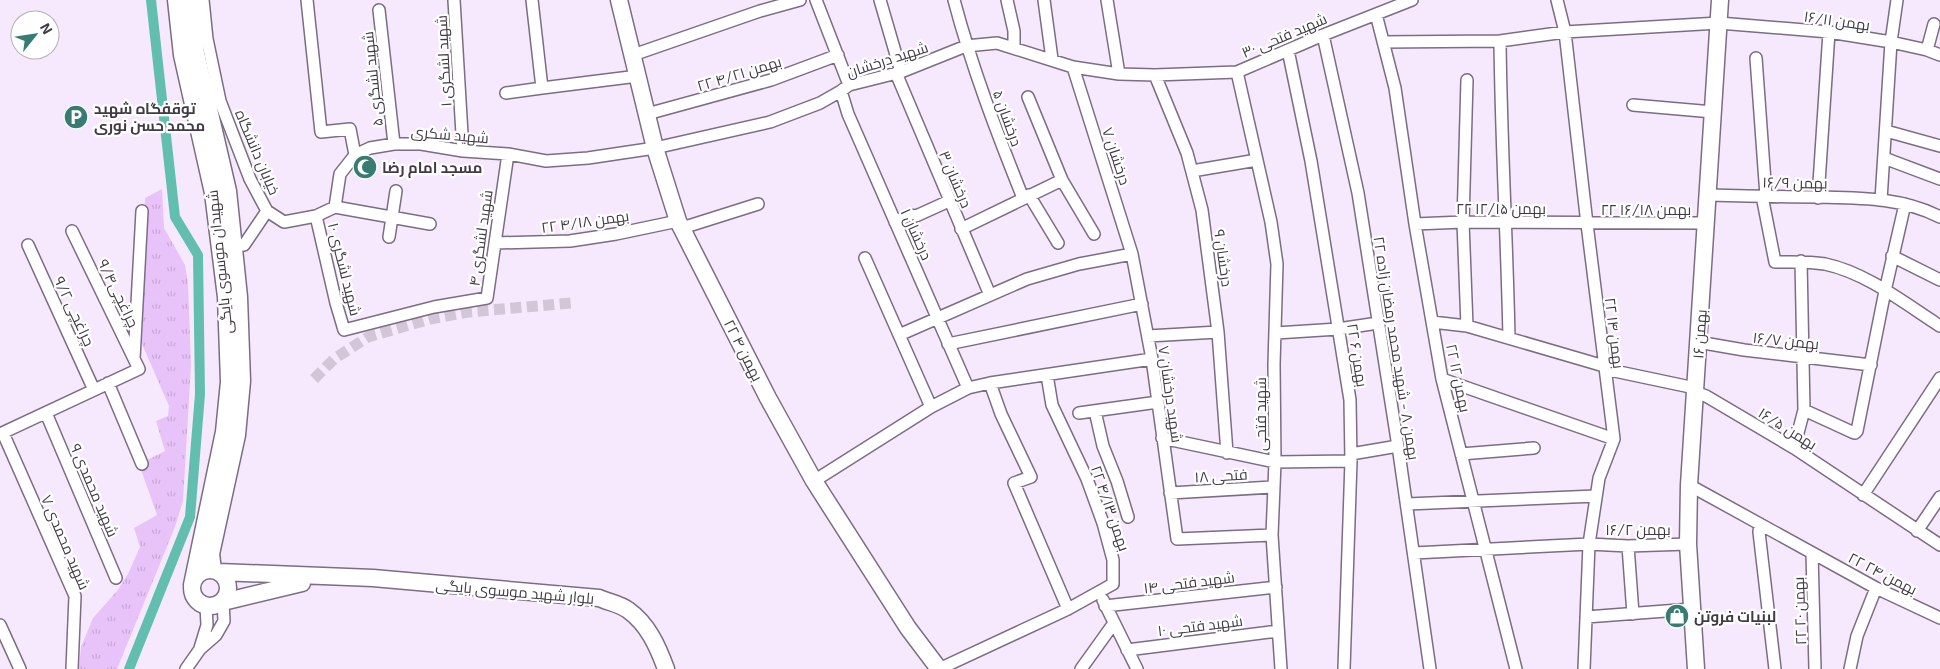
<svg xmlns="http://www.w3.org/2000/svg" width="1940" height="669" font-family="'Exo 2',Cairo,sans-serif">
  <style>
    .park { fill: url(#park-tufts) }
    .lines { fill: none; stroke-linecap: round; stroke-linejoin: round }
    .canal { stroke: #62bfaf; stroke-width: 10 }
    .street-tunnel { stroke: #d3c6d8; stroke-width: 11; stroke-dasharray: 11 5.5; stroke-linecap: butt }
    .street-casing { stroke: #7b6d82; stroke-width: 14 }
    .secondary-casing { stroke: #7b6d82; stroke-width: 19 }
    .street { stroke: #fff; stroke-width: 11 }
    .secondary { stroke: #fff; stroke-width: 16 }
    .labels { text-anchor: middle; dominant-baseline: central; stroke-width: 4.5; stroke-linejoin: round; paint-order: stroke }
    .street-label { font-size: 15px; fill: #413a44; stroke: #fff }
    .poi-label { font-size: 15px; font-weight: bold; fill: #413a44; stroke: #fff; text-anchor: start }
  </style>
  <defs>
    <pattern id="park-tufts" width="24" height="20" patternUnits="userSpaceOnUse" patternTransform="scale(1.25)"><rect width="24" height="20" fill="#e8c3f9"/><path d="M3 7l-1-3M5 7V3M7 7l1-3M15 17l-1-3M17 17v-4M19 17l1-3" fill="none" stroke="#c8a8d7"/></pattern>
  </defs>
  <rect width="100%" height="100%" fill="#f7e9fd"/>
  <!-- park -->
  <path class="park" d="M162 189 164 228 185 265 188 283 191 365 183 501 175 527 117 669H79L81 647 93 618 117 591 128 574 140 547 134 528 157 515 139 464 165 451 156 421 168 416 169 406 142 344 145 198Z"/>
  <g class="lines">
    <!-- canal -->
    <path class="canal" d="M129 669 190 517 200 394 198 255 175 217 151 0"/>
    <!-- street-tunnel -->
    <path class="street-tunnel" d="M314 379 334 359 368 337 430 319 468 312 571 303"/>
    <!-- street casing -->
    <g class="street-casing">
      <path id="street" d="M203 0 207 39 220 101 250 179 267 211 284 222 316 216 335 207 340 174 355 155 370 148 394 144H421L463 151 508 154 546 161 588 158 655 148 770 122 820 103 841 91 849 85 901 72 966 46 997 43 1073 67 1119 74 1155 75 1237 72 1323 35 1412 0
        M307 0 321 132 350 129 355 155
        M454 0 463 151
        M532 0 542 88 638 76
        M816 0 849 85
        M880 0 901 72
        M954 0C972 68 997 133 1023 198
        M1007 0 1014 31V47
        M1044 0 1052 59
        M1107 0 1119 74
        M1557 0 1565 32 1587 224 1614 439 1599 478 1589 544 1584 669
        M379 10 394 144
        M1376 14 1395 88 1415 224 1442 379 1516 669
        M1323 35 1358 193 1399 453 1430 669
        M1500 41C1501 140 1507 239 1509 338
        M1383 42 1500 41 1565 32 1719 23 1829 32 1891 42 1927 50 1940 55
        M1288 50 1311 161 1350 400 1351 461 1344 669
        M1927 50 1934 24
        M633 55 760 11 800 0
        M1756 58 1766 196
        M1073 67 1132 254 1152 359 1177 539 1272 535
        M1237 72 1271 222 1277 264 1274 364 1275 462 1272 535 1281 669
        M896 73 990 295
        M1155 75 1187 153 1202 210 1218 332 1227 453
        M841 91 848 114 968 388
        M506 93 542 88
        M1028 97 1062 180 1094 234
        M1633 105 1713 112
        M647 114 771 80 838 55
        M1886 131 1940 146
        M1884 158 1940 179
        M1192 171 1257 160
        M1029 195 1058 243
        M1708 195C1744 196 1780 197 1816 197 1859 198 1901 197 1940 217
        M1762 196 1775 262C1791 262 1808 261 1825 264 1867 273 1904 303 1940 326
        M1818 198 1829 32
        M1881 200 1891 42 1897 0
        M335 207 430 224
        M316 216 336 303 344 330 434 307 487 298 508 154
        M895 222 909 215 916 216 949 201
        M1415 224 1463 222 1706 223
        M682 228 758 204
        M961 229 1062 180
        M389 237 396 191
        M495 243 570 241 616 234 678 221
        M28 245 94 390
        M234 246 244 245 267 211
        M1892 256 1940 280
        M865 258 931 407
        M1432 322 1467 326 1604 366
        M1467 326 1463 222 1467 80
        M1276 333 1338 329 1378 323
        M899 335 1027 279 1079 264 1132 254
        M1148 336 1218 332
        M1698 342 1744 350 1871 365
        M948 344 1142 304
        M134 359 142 211
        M1605 369 1695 388
        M1442 379 1614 439
        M108 383 142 464
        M990 383 1001 414 1031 477 1014 483 1068 609
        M1695 392 1706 396 1794 448 1940 545
        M1804 410 1852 432 1855 433 1857 431 1885 291 1905 204
        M1095 411 1103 446 1117 481 1128 517
        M46 413 116 578
        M1079 413 1158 402
        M3 433 75 596 72 669
        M0 434 139 369 72 231
        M1162 438 1275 462 1351 461
        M1794 448 1804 410 1801 261
        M1351 454 1398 446
        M1461 454 1534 448
        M814 481 931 407 968 388 990 383 1152 359
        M1689 485 1876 588 1940 618
        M1170 493 1274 487
        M1863 495 1940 378
        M1407 504 1596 496
        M1760 524 1759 532 1775 669
        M1917 531 1940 497
        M1628 546 1633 614
        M1414 553 1589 544 1628 546 1688 544
        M1812 553 1815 669
        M1103 600 1137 669
        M1105 606 1276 587
        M1586 617 1692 609
        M0 625 20 669
        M200 648 207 625 206 606
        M1127 650 1278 631
        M186 669 200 649 216 635 224 621 223 602
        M939 669 1068 609 1113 584V560L1103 523 1087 479 1052 405 1047 375
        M1081 669 1114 623
        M1850 669 1857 636 1876 588"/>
    </g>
    <!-- secondary casing -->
    <g class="secondary-casing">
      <path id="secondary" d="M176 0 182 55 213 193 226 297 229 382 224 432 192 585
        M190 0 196 53 228 191 239 297 242 381 237 435 211 554 213 570
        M619 0 655 148 678 221 768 398 814 481 908 628 939 669
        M192 588a18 18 0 1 1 36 0a18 18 0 1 1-36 0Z
        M219 572 373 578 599 598C608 602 620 604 628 610 648 624 658 647 666 669
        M223 602 302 583
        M1696 669 1688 544 1689 485 1720 0"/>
    </g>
    <!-- street -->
    <use href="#street" class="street"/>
    <!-- secondary -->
    <use href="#secondary" class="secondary"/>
  </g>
  <!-- icons -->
  <defs>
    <g id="parking-disc" transform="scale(1.25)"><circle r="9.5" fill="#387c71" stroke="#fff"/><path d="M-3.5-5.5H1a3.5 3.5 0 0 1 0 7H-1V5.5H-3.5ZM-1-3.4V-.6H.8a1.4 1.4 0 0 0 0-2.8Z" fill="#fff"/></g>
    <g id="mosque-disc" transform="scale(1.25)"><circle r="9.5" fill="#387c71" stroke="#fff"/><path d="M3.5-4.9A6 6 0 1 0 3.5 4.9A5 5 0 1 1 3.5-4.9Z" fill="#fff"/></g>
    <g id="shop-disc" transform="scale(1.25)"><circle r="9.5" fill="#387c71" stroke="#fff"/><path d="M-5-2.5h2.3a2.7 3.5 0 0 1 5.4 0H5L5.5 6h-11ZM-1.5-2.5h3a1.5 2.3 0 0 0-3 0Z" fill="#fff"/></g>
  </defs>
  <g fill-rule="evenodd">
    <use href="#parking-disc" x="76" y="117"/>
    <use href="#mosque-disc" x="365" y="167"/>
    <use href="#shop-disc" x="1677" y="616"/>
  </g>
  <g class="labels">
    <!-- street labels -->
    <g class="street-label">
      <text transform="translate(1837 20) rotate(8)">بهمن ۱۶/۱۱</text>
      <text transform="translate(1284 35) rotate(-23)">شهید فتحی ۳۰</text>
      <text transform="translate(887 59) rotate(-18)">شهید درخشان</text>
      <text transform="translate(443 61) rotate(-93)">شهید لشگری ۱</text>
      <text transform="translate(739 73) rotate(-17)">۲۲ بهمن ۴/۲۱</text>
      <text transform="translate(372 79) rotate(-96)">شهید لشگری ۵</text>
      <text transform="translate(1008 118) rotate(70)">درخشان ۵</text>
      <text transform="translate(450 134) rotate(5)">شهید شکری</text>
      <text transform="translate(258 152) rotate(67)">خیابان دانشگاه</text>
      <text transform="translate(1117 156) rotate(72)">درخشان ۷</text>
      <text transform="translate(956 179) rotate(67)">درخشان ۳</text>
      <text transform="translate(1795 182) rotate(1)">بهمن ۱۶/۹</text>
      <text x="1501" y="208">۲۲ بهمن ۱۲/۱۵</text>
      <text x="1646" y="209">۲۲ بهمن ۱۶/۱۸</text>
      <text transform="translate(585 221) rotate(-8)">۲۲ بهمن ۴/۱۸</text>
      <text transform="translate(917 234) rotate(66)">درخشان ۱</text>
      <text transform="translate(480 238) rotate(-82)">شهید لشگری ۴</text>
      <text transform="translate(1224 258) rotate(82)">درخشان ۹</text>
      <text transform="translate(219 262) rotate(-96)">شهیدان موسوی بایگی</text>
      <text transform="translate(345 269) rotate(76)">شهید لشگری ۱۰</text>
      <text transform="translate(119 293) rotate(64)">۹/۴چراغچی</text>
      <text transform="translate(75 311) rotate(65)">۹/۲ چراغچی</text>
      <text transform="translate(1615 333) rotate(83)">۲۲ بهمن ۱۴</text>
      <text transform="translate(1699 334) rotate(-86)">بهمن ۱۶</text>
      <text transform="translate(1786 340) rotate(6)">بهمن ۱۶/۷</text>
      <text transform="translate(1397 348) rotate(81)">۲۲ بهمن ۸ - شهید محمد رمضان زاده</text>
      <text transform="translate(744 350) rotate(63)">۲۲ بهمن ۴</text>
      <text transform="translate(1358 355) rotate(81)">۲۲ بهمن ۶</text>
      <text transform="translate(1459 378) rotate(78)">۲۲ بهمن ۱۲</text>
      <text transform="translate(1171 394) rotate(82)">شهید درخشان ۷</text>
      <text transform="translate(1260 414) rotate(-90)">شهید فتحی</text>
      <text transform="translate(1788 428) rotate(32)">بهمن ۱۶/۵</text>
      <text transform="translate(1221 475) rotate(-3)">فتحی ۱۸</text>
      <text transform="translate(95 490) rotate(67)">شهید محمدی ۹</text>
      <text transform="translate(1111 508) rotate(71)">۲۲ بهمن ۴/۱۳</text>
      <text x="1638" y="529">بهمن ۱۶/۲</text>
      <text transform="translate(66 542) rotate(67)">شهید محمدی ۷</text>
      <text transform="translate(1883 573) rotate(27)">۲۲ بهمن ۲۴</text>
      <text transform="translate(1189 582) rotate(-7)">شهید فتحی ۱۴</text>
      <text transform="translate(515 591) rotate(5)">بلوار شهید موسوی بایگی</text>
      <text transform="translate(1799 611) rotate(-92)">۲۲ بهمن ۲۰</text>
      <text transform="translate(1200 625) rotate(-7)">شهید فتحی ۱۰</text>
    </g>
    <!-- poi labels -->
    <g class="poi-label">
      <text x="94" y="108">توقفگاه شهید<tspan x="94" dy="17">محمد حسن نوری</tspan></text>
      <text x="382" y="167">مسجد امام رضا</text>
      <text x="1694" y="616">لبنیات فروتن</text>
    </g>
  </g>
  <!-- north arrow -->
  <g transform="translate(35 35) rotate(60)"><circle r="24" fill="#ffffff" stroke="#b3b0b4"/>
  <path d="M0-4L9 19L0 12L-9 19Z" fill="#387c71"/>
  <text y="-8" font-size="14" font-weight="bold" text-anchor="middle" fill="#413a44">N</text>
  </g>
</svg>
